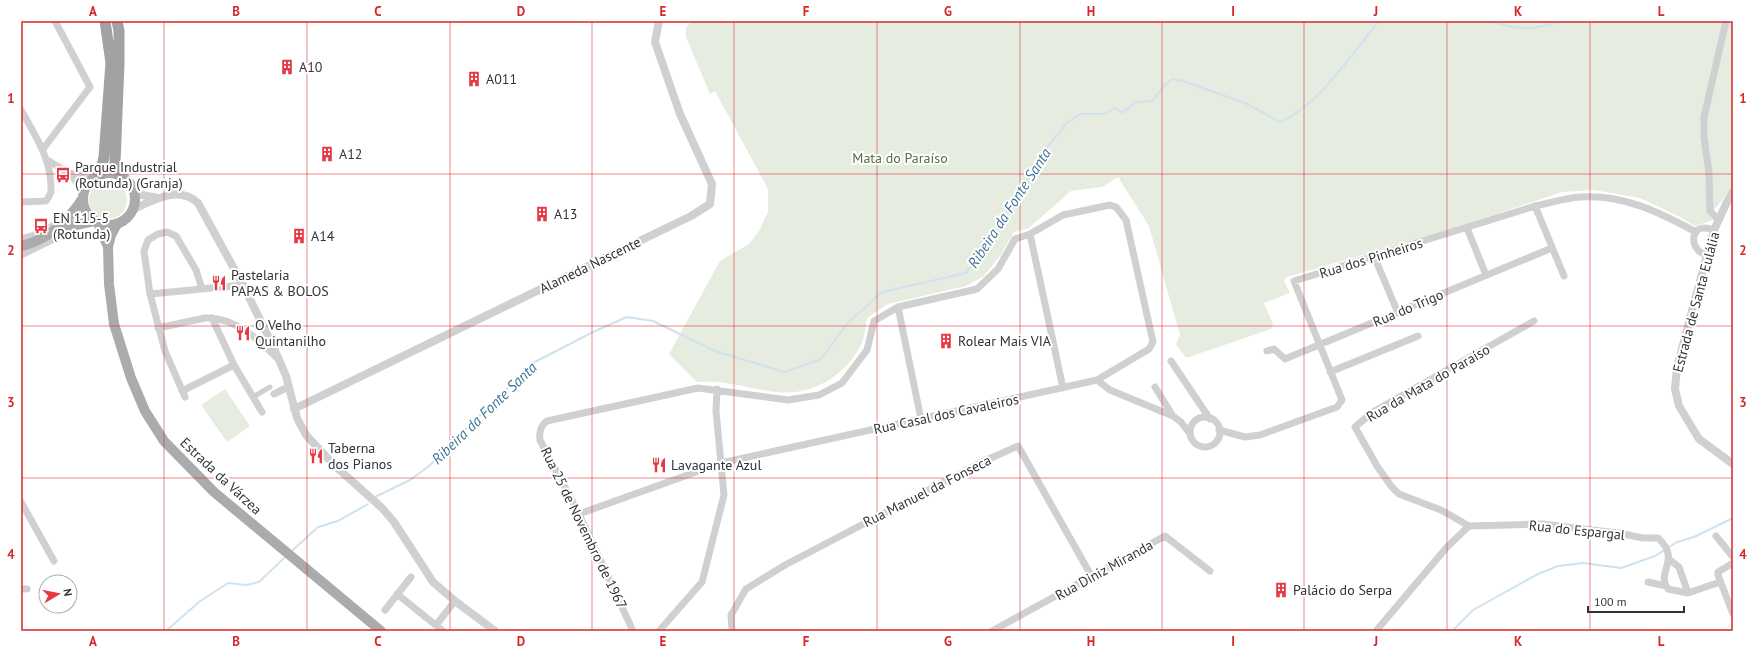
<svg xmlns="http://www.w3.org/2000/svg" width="1754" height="652" font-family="'PT Sans',sans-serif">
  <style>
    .green { fill: #e6ecdf }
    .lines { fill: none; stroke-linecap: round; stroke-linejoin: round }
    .stream { stroke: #cfe2ee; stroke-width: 2 }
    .pedestrian { stroke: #d0d0d0; stroke-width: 5 }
    .minor { stroke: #d0d0d0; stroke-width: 7 }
    .tertiary { stroke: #d0d0d0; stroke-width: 8 }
    .primary { stroke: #ababab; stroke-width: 10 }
    .trunk { stroke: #a2a2a2; stroke-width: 11 }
    .grid { fill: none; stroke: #d62828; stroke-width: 1; stroke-opacity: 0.55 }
    .labels { text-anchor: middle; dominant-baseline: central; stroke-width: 4; stroke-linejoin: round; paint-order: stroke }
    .poi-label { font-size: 14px; fill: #333; stroke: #fff; text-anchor: start }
    .park-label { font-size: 14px; fill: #56703f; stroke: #fff }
    .street-label { font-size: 14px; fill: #333; stroke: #fff }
    .water-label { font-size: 15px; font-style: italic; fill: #3f7597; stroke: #fff }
    .neatline { fill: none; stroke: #d62828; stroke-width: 1.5 }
    .grid-label { font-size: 13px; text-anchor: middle; font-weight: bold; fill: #d62828 }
  </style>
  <rect width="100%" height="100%" fill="#fff"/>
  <!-- green -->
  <path class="green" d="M691 21H1733V187L1713 211V220L1695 226 1680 217 1640 198 1594 190 1562 192 1449 230 1287 277 1284 281 1290 293 1264 303 1273 324 1271 329 1186 358 1176 344 1180 335 1149 226 1118 177 1102 187 1071 191 1029 228 1014 232 1000 256 984 276 966 286 888 304 867 318C865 326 865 337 861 345 844 377 812 396 776 392 749 389 723 379 697 382L669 354 720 261 749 244 759 231 768 212V189L715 91 710 94 686 37V28Z
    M89 200a19 19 0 1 1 38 0a19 19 0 1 1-38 0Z
    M225 389 250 426 227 442 201 405Z"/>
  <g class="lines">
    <!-- stream -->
    <path class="stream" d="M1489 21C1518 30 1532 31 1561 21
      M375 497 410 480 429 466 533 363 593 332 627 317 653 321 715 351 785 372 821 359 847 324 882 292 966 273 989 242 1048 146 1067 123 1080 114H1105L1115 108 1123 113 1135 102 1152 101 1166 84 1172 79 1183 81 1245 103 1280 122C1318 106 1353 53 1379 21
      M293 550 318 527 338 521 368 504
      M166 631 199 602 228 583 246 585 259 582 284 558
      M1452 631 1473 610 1538 574 1558 566 1583 563 1621 568 1655 556 1677 542 1694 537 1733 518"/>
    <!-- pedestrian -->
    <path class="pedestrian" d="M253 397 270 387"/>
    <!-- minor -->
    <path class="minor" d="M21 110C35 135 52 160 51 190 51 194 48 198 46 201L21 202
      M43 149 90 87 55 21
      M47 160 69 173 84 191
      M69 173 94 178
      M1535 206 1564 276
      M1719 220 1710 211 1709 173 1704 137V117L1726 21
      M1467 228 1486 275
      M1030 234 1063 388
      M21 239 32 236 61 222
      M21 255 56 238 67 228
      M1707 255C1704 254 1700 253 1698 250 1691 243 1692 227 1705 228 1708 228 1711 229 1714 230
      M1374 256 1398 313
      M150 294 243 285
      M898 307 921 419
      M212 318 234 365 262 412
      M1534 321 1373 412 1355 427 1377 466 1391 486 1399 494 1441 510 1469 526 1542 524 1618 533 1643 538H1658C1682 560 1655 572 1668 589L1688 593 1720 582
      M158 328 205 318C235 317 258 339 278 359
      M1267 351 1274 349 1285 359 1552 248
      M1171 361 1210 419
      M1330 372 1418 336
      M1097 380 1110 390 1173 416 1181 422 1190 434
      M1155 387 1173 416
      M182 391 234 365
      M274 394 288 387
      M185 397 165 351 150 294 144 251 148 240 158 234 167 232 176 236 196 270 202 289
      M1190 432a15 15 0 1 1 30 0a15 15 0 1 1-30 0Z
      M1219 430 1245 437 1260 435 1337 407 1342 400 1294 281 1535 206C1550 203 1565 198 1580 197 1623 194 1659 212 1696 232
      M21 502 54 561
      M579 514 721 463 1097 380 1149 349 1153 342 1126 220 1116 207 1110 205 1063 215 1030 234 1015 239 998 269 977 289 898 307 874 321 867 350 842 383 819 395 788 400 698 388 547 421C541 425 539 433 540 440L579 514 633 631
      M1716 536 1733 557
      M1670 560 1679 567 1688 593
      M1733 563 1718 572V575L1733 614
      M1648 582 1666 586
      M21 589H27
      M397 594 443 631
      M385 610 411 577
      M436 625 455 601
      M659 631 702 582 724 495 716 411 717 389
      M732 631 731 615 746 589 785 565 980 463 1018 446 1092 577
      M992 631 1165 536 1210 571
      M1376 631 1447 547 1469 526"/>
    <!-- tertiary -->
    <path class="tertiary" d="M133 191 142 195 158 198
      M1733 192 1727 202 1714 230 1707 255 1677 367 1675 389 1679 406 1699 439 1733 464
      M132 210C153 200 178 185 198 203L243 285 273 346 286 376 297 418 306 435 334 465 382 508 394 522 433 582 455 601 495 631
      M294 409 691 216 710 204 712 184 680 114 655 42 659 21"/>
    <!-- primary -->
    <path class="primary" d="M83 199a26 26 0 1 1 52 0a26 26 0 1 1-52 0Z
      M98 223 108 247
      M117 224 111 235 108 247 109 284 114 324 131 378 145 411 164 441 214 492 381 631
      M58 229 94 221
      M21 246C48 240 68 221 83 198"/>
    <!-- trunk -->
    <path class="trunk" d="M117 21 119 31V63L115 163 120 176
      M100 175 104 157 111 63 105 21"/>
  </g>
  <!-- grid -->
  <path class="grid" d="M164 21V631M307 21V631M450 21V631M592 21V631M734 21V631M877 21V631M1020 21V631M1162 21V631M1304 21V631M1447 21V631M1590 21V631M21 174H1733M21 326H1733M21 478H1733"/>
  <!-- icons -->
  <defs>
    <g id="building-bare" transform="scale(1.2)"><path d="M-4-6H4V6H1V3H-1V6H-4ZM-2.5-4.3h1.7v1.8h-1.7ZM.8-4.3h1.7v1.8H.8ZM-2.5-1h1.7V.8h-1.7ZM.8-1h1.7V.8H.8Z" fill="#e63946" stroke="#fff" stroke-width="2.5" paint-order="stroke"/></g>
    <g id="bus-bare" transform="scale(1.2)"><path d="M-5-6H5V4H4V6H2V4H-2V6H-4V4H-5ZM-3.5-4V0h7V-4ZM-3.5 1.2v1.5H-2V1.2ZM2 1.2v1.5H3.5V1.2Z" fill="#e63946" stroke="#fff" stroke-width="2.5" paint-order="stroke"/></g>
    <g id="restaurant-bare" transform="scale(1.2)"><path d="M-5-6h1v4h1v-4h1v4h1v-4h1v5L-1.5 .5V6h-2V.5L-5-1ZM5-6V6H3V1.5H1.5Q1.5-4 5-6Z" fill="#e63946" stroke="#fff" stroke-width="2.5" paint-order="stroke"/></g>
  </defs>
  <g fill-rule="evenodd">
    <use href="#building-bare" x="287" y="67"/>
    <use href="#building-bare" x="474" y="79"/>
    <use href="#building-bare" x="327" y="154"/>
    <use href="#bus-bare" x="63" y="175"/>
    <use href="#building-bare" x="542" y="214"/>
    <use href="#bus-bare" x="41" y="226"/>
    <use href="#building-bare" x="299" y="236"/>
    <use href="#restaurant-bare" x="219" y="283"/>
    <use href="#restaurant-bare" x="243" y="333"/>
    <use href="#building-bare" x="946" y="341"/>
    <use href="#restaurant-bare" x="316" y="456"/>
    <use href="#restaurant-bare" x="659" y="465"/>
    <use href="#building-bare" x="1281" y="590"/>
  </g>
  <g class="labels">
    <!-- poi labels -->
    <g class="poi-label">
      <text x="299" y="67">A10</text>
      <text x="486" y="79">A011</text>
      <text x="339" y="154">A12</text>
      <text x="75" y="167">Parque Industrial<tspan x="75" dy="16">(Rotunda) (Granja)</tspan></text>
      <text x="554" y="214">A13</text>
      <text x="53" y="218">EN 115-5<tspan x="53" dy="16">(Rotunda)</tspan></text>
      <text x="311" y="236">A14</text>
      <text x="231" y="275">Pastelaria<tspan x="231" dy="16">PAPAS &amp; BOLOS</tspan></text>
      <text x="255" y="325">O Velho<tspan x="255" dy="16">Quintanilho</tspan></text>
      <text x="958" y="341">Rolear Mais VIA</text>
      <text x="328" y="448">Taberna<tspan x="328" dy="16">dos Pianos</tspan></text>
      <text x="671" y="465">Lavagante Azul</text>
      <text x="1293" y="590">Palácio do Serpa</text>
    </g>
    <!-- park labels -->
    <g class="park-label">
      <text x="900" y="158">Mata do Paraíso</text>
    </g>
    <!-- street labels -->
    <g class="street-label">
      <text transform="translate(1371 258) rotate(-17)">Rua dos Pinheiros</text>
      <text transform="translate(590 265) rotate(-26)">Alameda Nascente</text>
      <text transform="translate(1696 302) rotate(-75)">Estrada de Santa Eulália</text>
      <text transform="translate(1408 308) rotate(-23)">Rua do Trigo</text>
      <text transform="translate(1428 383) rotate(-30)">Rua da Mata do Paraíso</text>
      <text transform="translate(946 414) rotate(-12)">Rua Casal dos Cavaleiros</text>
      <text transform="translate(221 476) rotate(43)">Estrada da Várzea</text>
      <text transform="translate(927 491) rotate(-27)">Rua Manuel da Fonseca</text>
      <text transform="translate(584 528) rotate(64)">Rua 25 de Novembro de 1967</text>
      <text transform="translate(1577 530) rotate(6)">Rua do Espargal</text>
      <text transform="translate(1104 570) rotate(-29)">Rua Diniz Miranda</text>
    </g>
    <!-- water labels -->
    <g class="water-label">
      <text transform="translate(1009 208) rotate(-57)">Ribeira da Fonte Santa</text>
      <text transform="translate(484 413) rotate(-44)">Ribeira da Fonte Santa</text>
    </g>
  </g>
  <!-- border -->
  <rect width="1754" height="652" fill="none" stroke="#ffffff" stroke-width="44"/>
  <!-- north arrow -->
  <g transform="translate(58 594) rotate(80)"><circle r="19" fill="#ffffff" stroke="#adadad"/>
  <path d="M0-3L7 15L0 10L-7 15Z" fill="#e63946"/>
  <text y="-6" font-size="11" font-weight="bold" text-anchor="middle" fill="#333333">N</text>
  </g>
  <!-- scale -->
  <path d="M1588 606v6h96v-6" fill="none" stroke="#333333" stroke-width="2"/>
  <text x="1594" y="606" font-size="12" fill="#333333" stroke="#ffffff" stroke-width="3" paint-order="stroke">100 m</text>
  <rect x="22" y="22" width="1710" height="608" class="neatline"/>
  <g class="grid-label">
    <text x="93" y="16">A</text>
    <text x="236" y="16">B</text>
    <text x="378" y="16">C</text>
    <text x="521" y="16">D</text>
    <text x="663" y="16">E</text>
    <text x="806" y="16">F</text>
    <text x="948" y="16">G</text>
    <text x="1091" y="16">H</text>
    <text x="1233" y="16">I</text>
    <text x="1376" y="16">J</text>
    <text x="1518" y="16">K</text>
    <text x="1661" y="16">L</text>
    <text x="11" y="103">1</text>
    <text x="1743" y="103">1</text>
    <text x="11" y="255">2</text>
    <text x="1743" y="255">2</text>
    <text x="11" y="407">3</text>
    <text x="1743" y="407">3</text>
    <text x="11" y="559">4</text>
    <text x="1743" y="559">4</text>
    <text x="93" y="646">A</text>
    <text x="236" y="646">B</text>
    <text x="378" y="646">C</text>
    <text x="521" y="646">D</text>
    <text x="663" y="646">E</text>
    <text x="806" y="646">F</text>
    <text x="948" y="646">G</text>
    <text x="1091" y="646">H</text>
    <text x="1233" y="646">I</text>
    <text x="1376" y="646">J</text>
    <text x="1518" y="646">K</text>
    <text x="1661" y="646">L</text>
  </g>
</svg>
